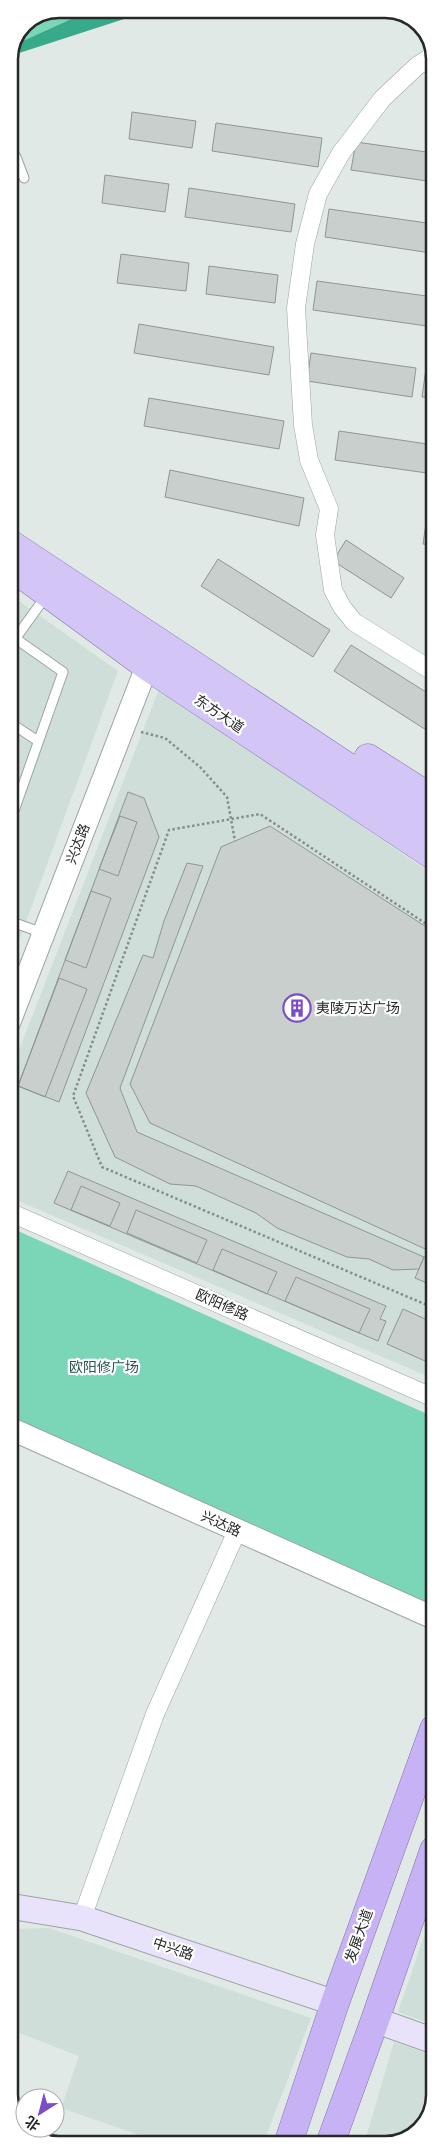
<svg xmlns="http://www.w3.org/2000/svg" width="443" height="2153" font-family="Karla,'Noto Sans SC',sans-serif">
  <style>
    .built { fill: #cfded8 }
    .green { fill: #7ad6b6 }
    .water { fill: #37ab89 }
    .building { fill: #c8cfcc; stroke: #8f9693 }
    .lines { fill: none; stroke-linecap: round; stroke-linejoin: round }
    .service-casing { stroke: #9da4a1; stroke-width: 11 }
    .minor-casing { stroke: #9da4a1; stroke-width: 19 }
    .tertiary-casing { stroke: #9da4a1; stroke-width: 24 }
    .secondary-casing { stroke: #9da4a1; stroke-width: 27 }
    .primary-casing { stroke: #8475ab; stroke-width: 29 }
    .trunk-casing { stroke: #8475ab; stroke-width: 29 }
    .path { stroke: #878d8b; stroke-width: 2.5; stroke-dasharray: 2.5 2.5; stroke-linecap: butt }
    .service { stroke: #fff; stroke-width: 9 }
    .minor { stroke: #fff; stroke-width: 18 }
    .tertiary { stroke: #fff; stroke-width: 22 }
    .secondary { stroke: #e9e2fb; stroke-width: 25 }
    .primary { stroke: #d4c5f7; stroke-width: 28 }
    .trunk { stroke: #c6b2f4; stroke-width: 28 }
    .labels { text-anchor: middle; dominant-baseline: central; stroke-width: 4.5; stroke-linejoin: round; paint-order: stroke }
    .street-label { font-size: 14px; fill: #262928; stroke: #fff }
    .poi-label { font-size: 14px; fill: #262928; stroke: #fff; text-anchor: start }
    .park-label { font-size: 14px; fill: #285748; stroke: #fff }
    .rim { fill: none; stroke: #262928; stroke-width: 2.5 }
  </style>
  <rect width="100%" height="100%" fill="#e1e9e6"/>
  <!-- built -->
  <path class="built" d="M9 594 118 671 9 968Z
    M159 689 434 875V1379L9 1197V1076Z
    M434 1907V2025L398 2012Z
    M49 1928 311 2018 263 2144H165L61 2108 79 2056 9 2029V1929Z
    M394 2042 434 2056V2095L422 2128 391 2144H364Z"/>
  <!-- green -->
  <path class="green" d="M58 9H93L14 45 23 23Z
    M9 1227 434 1417V1609L9 1422Z"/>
  <!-- water -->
  <path class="water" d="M93 9H155L10 56 14 45Z"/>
  <!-- building -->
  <path class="building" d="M132 112 196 121 192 148 129 139Z
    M216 123 322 138 318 167 212 151Z
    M356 142 434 153V182L351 170Z
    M105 175 169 184 165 212 102 203Z
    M189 188 295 204 291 232 185 217Z
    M329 209 434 224 431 253 325 237Z
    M121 254 189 263 186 291 117 283Z
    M209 266 278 275 275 303 206 294Z
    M317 281 434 297V327L313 310Z
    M139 324 274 347 269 375 134 353Z
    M311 353 416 368 412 397 307 381Z
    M426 368 434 369V398L422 397Z
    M149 398 284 421 279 449 144 426Z
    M339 431 434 445V474L335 460Z
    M170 470 304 498 299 526 165 497Z
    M427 516H434V546L423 544Z
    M346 540 404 578 391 598 333 561Z
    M218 559 330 630 313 657 201 586Z
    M351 645 434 697V735L334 671Z
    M128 792 144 798 159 837 59 1102 18 1086Z
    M120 816 137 822 118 876 99 869Z
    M270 826 434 932V1253L150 1123 130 1084 221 847Z
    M187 863 203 866 120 1088 137 1132 424 1257 419 1269 393 1270 369 1259 347 1257 277 1228 256 1213 196 1186 170 1184 115 1157 86 1093 143 955 153 958 164 921Z
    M91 891 111 898 86 968 65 960Z
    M59 978 87 989 45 1097 18 1086Z
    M68 1171 386 1306 380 1319 386 1321 378 1341 54 1203Z
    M81 1186 120 1203 110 1226 71 1210Z
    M136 1210 207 1240 197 1263 127 1233Z
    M222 1249 277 1272 267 1294 213 1270Z
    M424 1257 434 1261V1286L415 1278Z
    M296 1277 370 1309 359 1333 285 1301Z
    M403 1309 434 1323V1365L387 1344Z"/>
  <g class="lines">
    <!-- service casing -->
    <g class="service-casing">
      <path id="service" d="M9 148 16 157 24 178
        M9 634 63 672 9 825
        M15 639 46 596
        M9 722 38 741
        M9 921 43 933"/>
    </g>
    <!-- minor casing -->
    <g class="minor-casing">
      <path id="minor" d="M434 55 417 66 382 99 341 153 318 194 305 244 296 308 303 425 309 460 329 509 325 535 333 590 342 607 354 622 434 672
        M9 1212 434 1398
        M82 1918 155 1714 237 1531"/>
    </g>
    <!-- tertiary casing -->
    <g class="tertiary-casing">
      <path id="tertiary" d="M9 1023 147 666
        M9 1428 434 1618"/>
    </g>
    <!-- secondary casing -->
    <g class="secondary-casing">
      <path id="secondary" d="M9 1906 82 1918 335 2003
        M375 2020 434 2041"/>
    </g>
    <!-- primary casing -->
    <g class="primary-casing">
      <path id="primary" d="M9 543 434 824
        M9 565 147 666 434 856
        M368 758 434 800"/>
    </g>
    <!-- trunk casing -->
    <g class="trunk-casing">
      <path id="trunk" d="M288 2144 335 2003 434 1729
        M330 2144 375 2020 434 1850"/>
    </g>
    <!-- path -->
    <path class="path" d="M141 732 165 738 200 767 227 797 235 841
      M434 929 260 814 169 830 73 1096 102 1167 434 1308"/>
    <!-- service -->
    <use href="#service" class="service"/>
    <!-- minor -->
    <use href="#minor" class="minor"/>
    <!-- tertiary -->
    <use href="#tertiary" class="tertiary"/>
    <!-- secondary -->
    <use href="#secondary" class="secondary"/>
    <!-- primary -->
    <use href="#primary" class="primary"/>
    <!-- trunk -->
    <use href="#trunk" class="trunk"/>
  </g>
  <!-- icons -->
  <defs>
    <g id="building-ring" transform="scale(1.4375)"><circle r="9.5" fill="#fff" stroke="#7b4ec7" stroke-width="1.5"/><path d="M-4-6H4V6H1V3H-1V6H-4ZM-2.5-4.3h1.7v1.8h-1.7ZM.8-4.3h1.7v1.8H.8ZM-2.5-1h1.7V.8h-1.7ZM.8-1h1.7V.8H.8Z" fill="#7b4ec7"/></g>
  </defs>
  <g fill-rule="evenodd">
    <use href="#building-ring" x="297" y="1008"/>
  </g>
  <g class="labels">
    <!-- street labels -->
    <g class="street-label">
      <text transform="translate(219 714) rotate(34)">东方大道</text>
      <text transform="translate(78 844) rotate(-69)">兴达路</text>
      <text transform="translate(222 1305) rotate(24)">欧阳修路</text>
      <text transform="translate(221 1524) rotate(24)">兴达路</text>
      <text transform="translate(359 1936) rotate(-70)">发展大道</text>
      <text transform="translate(173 1949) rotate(19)">中兴路</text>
    </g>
    <!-- poi labels -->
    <g class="poi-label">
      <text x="316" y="1008">夷陵万达广场</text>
    </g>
    <!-- park labels -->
    <g class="park-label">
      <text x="104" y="1367">欧阳修广场</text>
    </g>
  </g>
  <!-- crop -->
  <path d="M0 0H443V2153H0ZM59 18H385A41 41 0 0 1 426 59V2095A41 41 0 0 1 385 2136H59A41 41 0 0 1 18 2095V59A41 41 0 0 1 59 18Z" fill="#fff" fill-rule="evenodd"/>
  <path class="rim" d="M59 18H385A41 41 0 0 1 426 59V2095A41 41 0 0 1 385 2136H59A41 41 0 0 1 18 2095V59A41 41 0 0 1 59 18Z"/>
  <!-- north arrow -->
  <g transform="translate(40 2113) rotate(216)"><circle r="24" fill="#ffffff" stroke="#a8a9a9"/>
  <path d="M0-4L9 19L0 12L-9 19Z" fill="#7b4ec7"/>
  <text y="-8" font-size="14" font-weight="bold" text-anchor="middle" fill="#262928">北</text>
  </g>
</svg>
